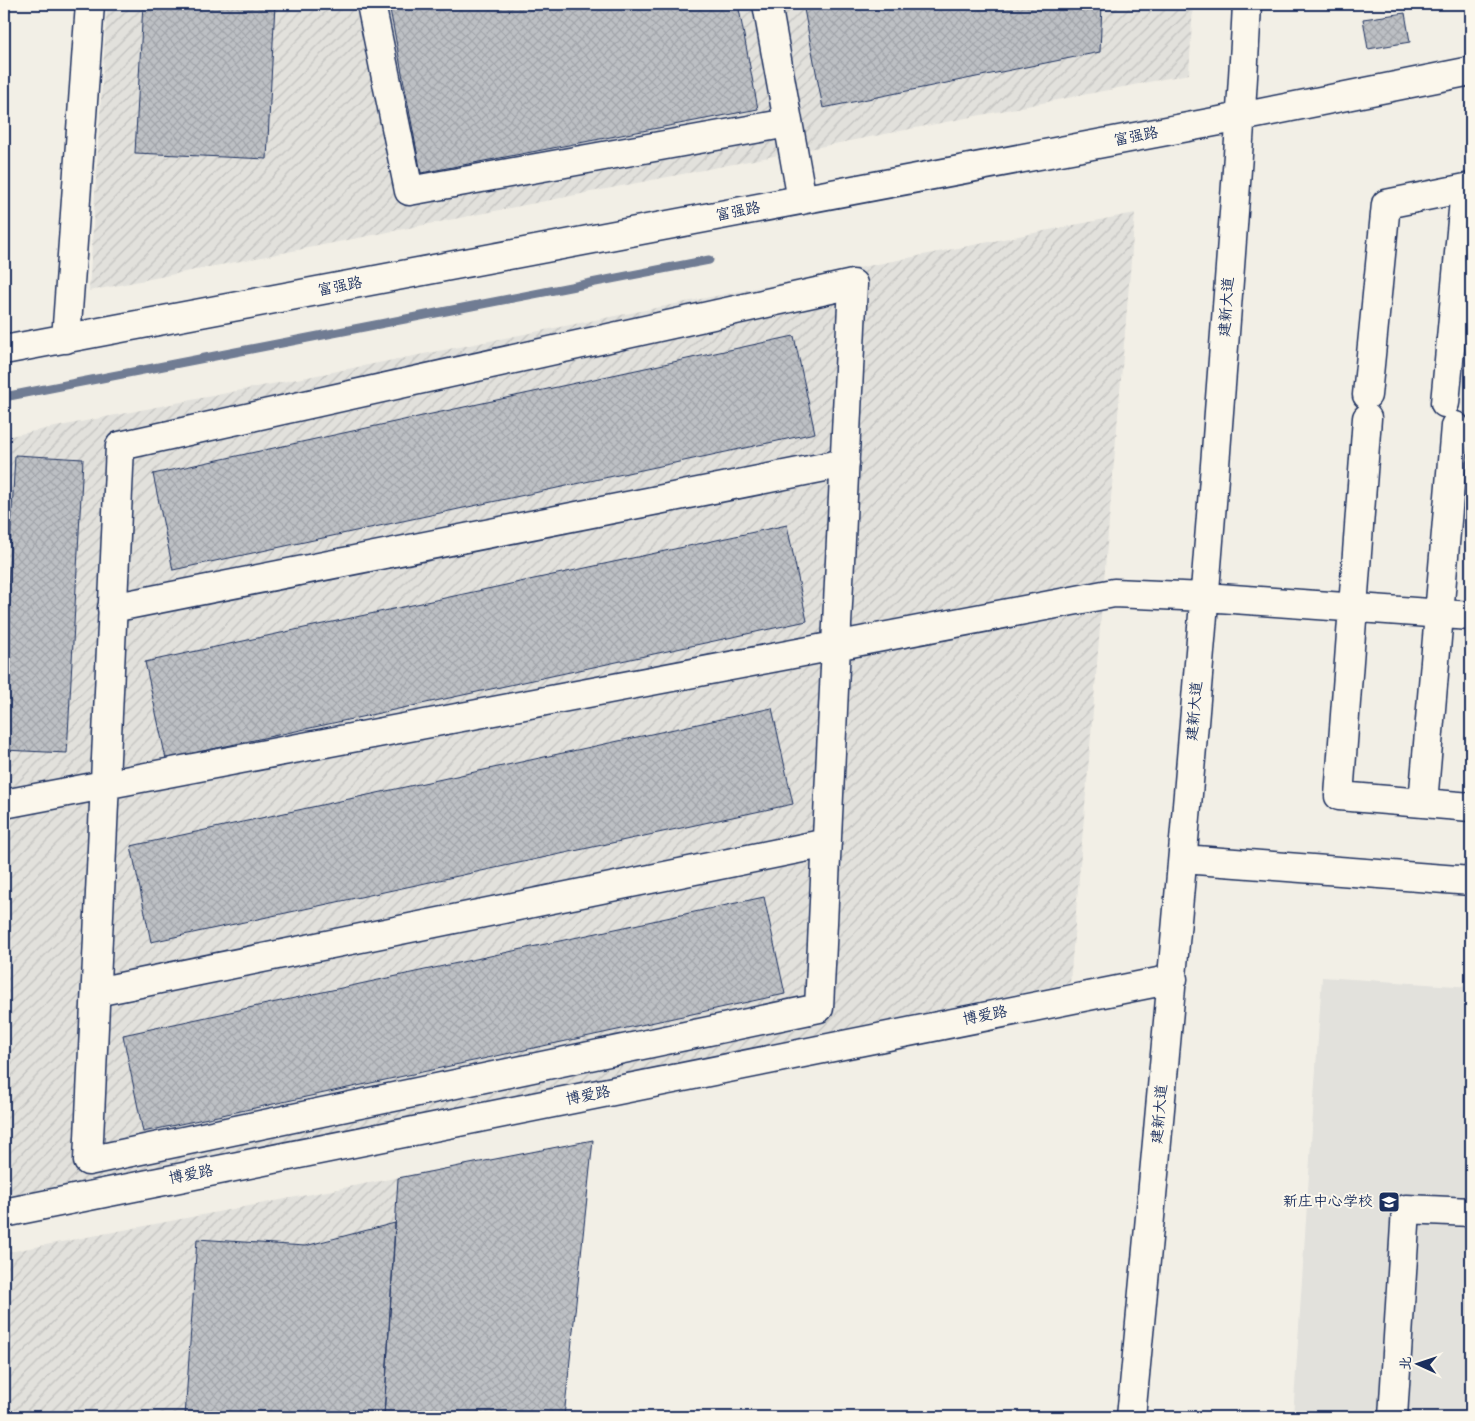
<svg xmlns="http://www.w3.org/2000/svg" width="1475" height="1421" font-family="Kalam,'LXGW WenKai TC',sans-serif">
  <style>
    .built { fill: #e2e1dc }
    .industrial { fill: url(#industrial-furrows) }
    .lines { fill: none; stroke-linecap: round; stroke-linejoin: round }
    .stream { stroke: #707b93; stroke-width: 9 }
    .building { fill: url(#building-cross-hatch); stroke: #1b2f5e }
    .minor-casing { stroke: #1b2f5e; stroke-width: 31 }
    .minor { stroke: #fbf7ec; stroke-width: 28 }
    .labels { text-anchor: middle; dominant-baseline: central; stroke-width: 4; stroke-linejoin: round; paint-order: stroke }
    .street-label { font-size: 15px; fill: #1b2f5e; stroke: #fbf7ec }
    .poi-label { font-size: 15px; fill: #1b2f5e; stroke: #fbf7ec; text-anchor: end }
  </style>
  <defs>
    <pattern id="industrial-furrows" width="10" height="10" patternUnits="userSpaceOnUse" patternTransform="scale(1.25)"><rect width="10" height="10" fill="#e2e1dc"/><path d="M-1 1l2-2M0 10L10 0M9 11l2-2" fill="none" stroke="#c1c1bf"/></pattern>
    <pattern id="building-cross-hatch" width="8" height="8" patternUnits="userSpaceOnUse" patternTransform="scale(1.25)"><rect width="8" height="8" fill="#bdc0c4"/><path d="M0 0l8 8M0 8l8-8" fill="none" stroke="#a2a5ab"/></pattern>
  </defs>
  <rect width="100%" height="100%" fill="#f2efe6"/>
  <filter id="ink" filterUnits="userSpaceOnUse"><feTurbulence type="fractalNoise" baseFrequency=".02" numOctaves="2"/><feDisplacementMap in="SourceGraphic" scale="10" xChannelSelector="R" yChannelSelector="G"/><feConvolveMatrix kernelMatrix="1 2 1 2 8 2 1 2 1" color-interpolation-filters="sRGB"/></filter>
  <g filter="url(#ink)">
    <!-- built -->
    <path class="built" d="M1322 977 1471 987V1417H1293Z"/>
    <!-- industrial -->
    <path class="industrial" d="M107 4H1193L1189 74 89 291Z
      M1135 213 1070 983 4 1200 5 437Z
      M593 1140 564 1417H4V1253Z"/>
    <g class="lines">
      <!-- stream -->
      <path class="stream" d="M4 397 709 260"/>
    </g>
    <!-- building -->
    <path class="building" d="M143 4H275L267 159 135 153Z
      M389 4H738L758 109 421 173Z
      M803 4H1102L1100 52 823 108Z
      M1405 13 1410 42 1368 49 1363 19Z
      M794 336 815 433 173 570 153 474Z
      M15 455 83 459 67 753 4 750V663Z
      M787 525 807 621 166 759 145 662Z
      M772 708 793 804 151 942 131 846Z
      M764 897 785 994 143 1132 123 1035Z
      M593 1140 564 1417H384L398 1178Z
      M395 1223 384 1417H185L197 1239 305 1246Z"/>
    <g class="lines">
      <!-- minor casing -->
      <g class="minor-casing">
        <path id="minor" d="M371 4 409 191 788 123
          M767 4 802 200
          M853 284 819 1008 88 1161 120 446Z
          M66 339 90 4
          M4 350 1241 117 1471 71
          M1367 395 1386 204 1471 187
          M1445 403 1465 189
          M1367 418 1339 796 1471 807
          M112 608 845 463
          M1423 803 1455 426
          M4 804 1114 593 1205 597 1471 616
          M1183 859 1471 881
          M96 992 827 843
          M4 1213 1173 979
          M1131 1417C1162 1096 1191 774 1216 452 1227 302 1240 153 1247 4
          M1393 1417 1406 1209 1471 1212"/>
      </g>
      <!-- minor -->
      <use href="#minor" class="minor"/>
    </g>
  </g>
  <!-- icons -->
  <defs>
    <g id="school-square" transform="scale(1.125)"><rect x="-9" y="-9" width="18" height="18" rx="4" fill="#1b2f5e" stroke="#fbf7ec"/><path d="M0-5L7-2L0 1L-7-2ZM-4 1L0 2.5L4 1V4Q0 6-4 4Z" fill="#fff"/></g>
  </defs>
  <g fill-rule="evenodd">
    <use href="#school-square" x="1389" y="1202"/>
  </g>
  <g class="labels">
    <!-- street labels -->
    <g class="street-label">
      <text transform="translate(1136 137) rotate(-11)">富强路</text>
      <text transform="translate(738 212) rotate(-11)">富强路</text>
      <text transform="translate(340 287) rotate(-11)">富强路</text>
      <text transform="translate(1227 307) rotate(-86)">建新大道</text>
      <text transform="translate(1195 711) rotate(-85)">建新大道</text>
      <text transform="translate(985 1016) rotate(-11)">博爱路</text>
      <text transform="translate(588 1096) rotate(-11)">博爱路</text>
      <text transform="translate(1160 1114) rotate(-85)">建新大道</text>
      <text transform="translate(191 1175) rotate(-11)">博爱路</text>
    </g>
    <!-- poi labels -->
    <g class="poi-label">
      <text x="1373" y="1202">新庄中心学校</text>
    </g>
  </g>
  <!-- margin -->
  <rect width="1475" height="1421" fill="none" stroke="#fbf7ec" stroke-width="20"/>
  <rect x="10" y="10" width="1455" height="1401" fill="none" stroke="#1b2f5e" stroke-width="2" filter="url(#ink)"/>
  <!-- north arrow -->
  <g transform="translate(1418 1364) rotate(273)" stroke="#fbf7ec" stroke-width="4" paint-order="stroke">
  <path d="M0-4L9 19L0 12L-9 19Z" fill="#1b2f5e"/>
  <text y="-8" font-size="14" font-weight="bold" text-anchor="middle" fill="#1b2f5e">北</text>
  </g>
</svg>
